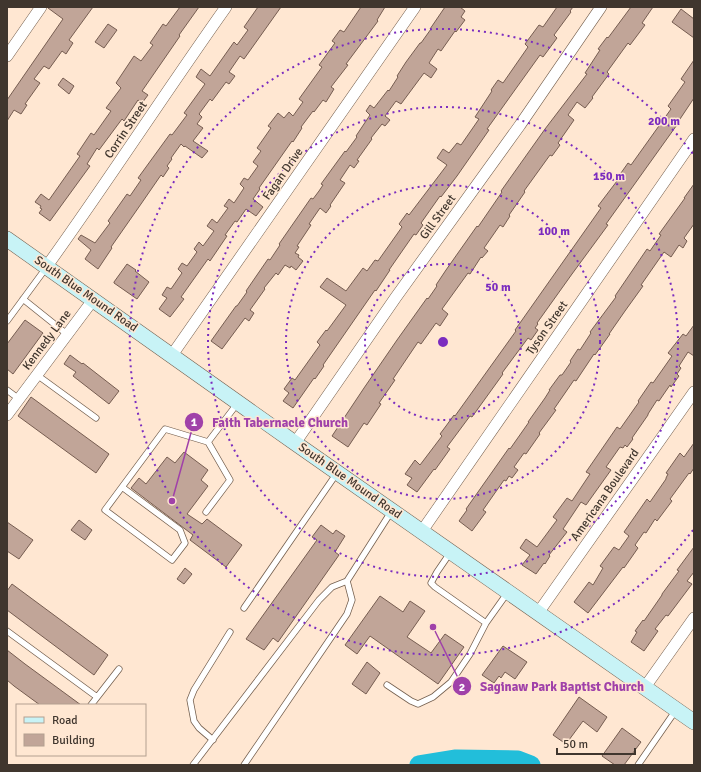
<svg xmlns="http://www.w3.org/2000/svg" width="701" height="772" font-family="Signika,sans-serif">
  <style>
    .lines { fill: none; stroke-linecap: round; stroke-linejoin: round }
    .river { stroke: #22beda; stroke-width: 19 }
    .building { fill: #c1a598; stroke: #765d51 }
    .lane-casing { stroke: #745f4e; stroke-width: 7 }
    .street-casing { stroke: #745f4e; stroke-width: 12 }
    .secondary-casing { stroke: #745f4e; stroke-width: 16 }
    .lane { stroke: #fff; stroke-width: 5.5 }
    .street { stroke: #fff; stroke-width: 11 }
    .secondary { stroke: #c8f3f6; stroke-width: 15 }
    .ring { fill: none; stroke: #7b2cbf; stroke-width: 2; stroke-dasharray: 2 4 }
    .labels { text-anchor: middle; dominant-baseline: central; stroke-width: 3; stroke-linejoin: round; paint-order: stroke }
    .street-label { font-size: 12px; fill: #40362e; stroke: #ffe7d2 }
    .centre { fill: #7b2cbf; stroke: #ffe7d2; stroke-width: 2 }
    .ring-label { font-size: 12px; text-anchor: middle; font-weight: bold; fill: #7b2cbf; stroke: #ffe7d2; stroke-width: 3; stroke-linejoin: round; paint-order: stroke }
    .leader { fill: none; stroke: #a041a9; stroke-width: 1.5 }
    .callout-dot { fill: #a041a9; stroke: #ffe7d2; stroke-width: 1.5 }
    .mark-label { font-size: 12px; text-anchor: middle; font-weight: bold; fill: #fff }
    .callout-label { font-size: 13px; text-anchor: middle; font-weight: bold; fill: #a041a9; stroke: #ffe7d2; stroke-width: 3; stroke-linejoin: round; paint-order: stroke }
  </style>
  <rect width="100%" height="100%" fill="#ffe7d2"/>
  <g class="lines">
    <!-- river -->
    <path class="river" d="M419 765 456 759 518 760 531 765"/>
  </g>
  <!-- building -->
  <path class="building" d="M48 7H93L69 40 73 43 66 54 62 51 49 69 44 66 34 79 40 83 25 104 27 105 21 114 14 110 7 121V100L63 19 48 8Z
    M180 7H199L179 35 180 36 142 91 148 95 142 103 138 100 124 121 122 119 99 150 97 148 87 164 90 166 50 221 39 213 42 209 40 208 41 206 35 202 41 194 49 200 80 156 77 154 91 133 94 135 111 111 106 108 121 88 116 83 134 56 141 61 153 45 150 43 163 24 166 26Z
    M258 7H281L244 59 240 56 229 72 235 76 229 84 226 82 212 101 210 99 199 114 202 117 197 124 203 128 193 141 208 151 202 158 185 146 184 147 181 144 171 158 172 159 167 166 169 168 163 177 161 175 141 204 111 247 112 248 98 269 85 259 91 250 78 239 81 235 95 243 110 223 108 221 127 194 130 196 141 180 138 178 170 134 172 135 187 115 184 113 205 84 196 77 201 69 210 76 234 42 237 45 248 30 244 27Z
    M361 7H385L377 20 378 21 346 64 348 65 331 87 334 89 326 102 323 100 314 112 313 111 301 127 302 128 293 142 292 141 259 188 260 189 253 199 263 207 256 216 246 209 237 222 235 221 225 235 227 236 210 261 208 259 181 297 184 299 170 317 159 309 167 298 162 295 167 287 171 289 182 273 178 269 182 263 187 266 197 252 194 249 199 242 203 246 214 231 207 226 212 219 217 223 228 208 224 206 229 199 234 203 244 188 240 184 244 178 248 180 258 166 253 162 261 151 257 148 271 128 268 126 278 113 284 118 289 112 293 116 303 102 299 99 322 67 319 65 335 43 332 41 340 30 344 32Z
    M445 7H460L465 11 461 17 465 20 456 32 455 31 441 51 438 49 429 63 437 69 431 78 424 73 401 104 396 101 385 116 390 120 385 126 382 124 371 138 372 139 357 160 359 161 354 168 350 165 340 180 345 183 330 205 331 206 326 213 320 208 309 224 311 225 297 246 299 247 295 253 299 255 298 257 303 261 296 270 291 266 290 268 285 265 278 275 276 273 264 288 265 289 250 310 254 313 249 321 245 318 222 349 211 341 236 306H237L247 292 246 291 268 259 270 260 280 245 279 244 311 198 313 199 319 191 323 185 321 184 345 151 346 152 357 137 356 136 370 115 366 111 370 105 374 108 388 90 389 91 398 77 397 76 406 62 420 43H421L431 29H430Z
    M557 7H573L570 11 571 12 554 35 557 38 543 57 540 55 507 101 487 129 489 130 457 176 441 197 440 196 421 223 423 225 416 235 414 234 389 270H390L376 291 375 290 323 365 324 366 315 379 314 378 293 408 283 401 289 393 284 389 292 378 295 380 320 345 317 342 326 330 327 331 346 305 320 287 327 278 346 291 363 268 367 271 375 260 378 261 402 227 399 224 407 213 409 215 447 165 437 158 443 149 449 153 457 143 461 145 479 119 475 117 492 91 491 90 498 80 503 83 528 47 525 44 539 25 543 27Z
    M631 7H653L642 23 645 25 630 45 628 43 607 72 609 74 592 97 593 98 585 108 577 102 568 115 574 120 558 143 560 145 552 156 550 155 524 191 525 192 509 215 510 216 503 227 500 225 484 248 488 251 482 258 481 257 470 274 468 273 442 309 448 314 440 326 436 323 421 344 418 342 393 379 395 380 379 403 381 404 367 425 364 423 348 447 332 436 364 388 397 340 427 298 428 299 437 286 436 285 446 270 477 226 478 227 502 192 501 191 545 129 587 74 585 73 600 50 598 49 607 37 608 38Z
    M681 9 694 19V38L672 22Z
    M108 24 117 30 104 48 95 42Z
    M694 60V98L678 122H679L606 224 608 225 572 274 537 323 538 324 535 328 538 330 531 340 528 338 502 373 503 374 472 417 470 416 447 447 450 449 435 470 434 469 417 492 407 485 412 478 405 474 415 460 420 465 442 436 440 434 446 426 454 415 455 416 516 331 515 330 601 208 598 206 617 181 616 180 628 163 631 165 671 109 668 106 685 82 681 79Z
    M63 78 74 86 69 94 58 85Z
    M694 184V224L684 238 687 241 683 248 679 245 671 257 664 252 641 285 643 286 625 311 609 334H610L595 355 594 354 576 381 574 380 554 409 556 410 539 433 540 434 526 454 524 453 514 467 518 470 512 478 509 476 506 481 504 480 483 510 486 512 472 531 459 521 467 510 466 509 509 448 510 449 529 422H528L545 398 550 390H549L560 375H562L571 362 570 361 578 349 580 350 591 333 590 332 616 297 615 296 647 249 650 251 661 235 659 234 685 198H684Z
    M127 264 136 270 135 271 149 282 137 299 114 283V282Z
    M25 320 43 333 13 374 7 369V344Z
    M694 325V356L688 352 679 366 681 368 677 374 679 376 671 387 670 385 659 401 657 400 648 414V415L632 438 633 439 627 447 625 445 623 448 620 447 606 467 611 470 586 505 581 502 563 529 567 532 549 555 550 556 545 564 544 563 536 574 522 565 530 555 520 548 526 539 537 547 557 520 553 517 567 498 572 501 590 474 586 472 617 427 620 429 639 402 638 401 651 382 653 383 672 356 668 353 683 334 686 336Z
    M70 355 82 364 83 363 119 391 109 404 73 376 76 372 64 364Z
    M31 397 109 454 96 473 18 416Z
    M694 443V468L690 474 689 473 670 499 672 501 657 521 655 519 646 533 644 532 635 545 638 548 624 568 623 567 588 613 574 602 589 582 593 585 603 568 600 566 614 547 619 550 629 536 624 532 647 499 650 502 666 479V478L668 474 666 473 680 453 684 457Z
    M184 452 208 470 201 480 208 486 187 514 202 524 207 519 242 545 226 567 190 540 193 535 131 488 139 478 146 484 167 457 175 463Z
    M79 520 92 530 85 540 71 530Z
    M7 522 33 540 19 559 7 551Z
    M321 525 333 534 336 530 345 536 335 552 339 555 278 642 273 638 264 650 246 639 317 540 312 537Z
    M694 547V572L687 581 692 584 668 616 666 615 655 629 658 631 644 651 631 642 637 632 635 631 643 620 644 621 662 595V594L679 571 677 570Z
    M185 568 192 574 184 584 177 579Z
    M12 584 108 655 94 675 7 610V591Z
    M380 596 403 612 410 601 425 611 407 637 431 653 445 634 464 647 438 684 370 636 357 654 345 645Z
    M503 646 527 662 515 679 505 672 501 678 499 676 494 683 482 675Z
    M7 650 25 664 81 705H40L14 686 7 680Z
    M367 662 380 673 366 694 352 684Z
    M579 697 607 717 597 732 583 721 566 744 553 735Z
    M622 728 641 742 624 765H615L602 756Z"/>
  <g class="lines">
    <!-- lane casing -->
    <g class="lane-casing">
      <path id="lane" d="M23 299 68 335
        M7 321 46 268
        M37 375 96 418
        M7 390 19 399
        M208 442 237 404
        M122 487 180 530 185 543 172 560 105 510 165 429 208 442 230 480 206 512
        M450 553 437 572 431 583 435 587 486 623
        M244 608 337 473
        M7 631 97 697
        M387 685 411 701 418 704 433 697 451 682 470 654 486 623 508 592
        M91 705 119 669
        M213 740 199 728 194 721 190 700 194 690 230 632
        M193 765 319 600 332 587 347 581 391 512
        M244 765 347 614 352 600 347 581
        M638 765 676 710"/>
    </g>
    <!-- street casing -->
    <g class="street-casing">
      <path id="street" d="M7 56 41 7
        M47 266C108 181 165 93 226 7
        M172 355 415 7
        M7 415 93 300
        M295 443 396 297 520 125 601 7
        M422 531 694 139
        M538 613 694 392
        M645 687 694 618"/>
    </g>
    <!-- secondary casing -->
    <g class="secondary-casing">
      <path id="secondary" d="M7 239 295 443 694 722"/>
    </g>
    <!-- lane -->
    <use href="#lane" class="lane"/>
    <!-- street -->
    <use href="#street" class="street"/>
    <!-- secondary -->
    <use href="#secondary" class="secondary"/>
  </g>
  <!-- distance rings -->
  <g class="ring">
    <circle cx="443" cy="342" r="78"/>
    <circle cx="443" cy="342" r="157"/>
    <circle cx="443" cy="342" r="235"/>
    <path d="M693 530A313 313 0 1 1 693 154"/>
  </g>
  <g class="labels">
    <!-- street labels -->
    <g class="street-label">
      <text transform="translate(126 130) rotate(-56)">Corrin Street</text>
      <text transform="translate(283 174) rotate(-55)">Fagan Drive</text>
      <text transform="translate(438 217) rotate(-54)">Gill Street</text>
      <text transform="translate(86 294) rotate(35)">South Blue Mound Road</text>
      <text transform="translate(547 328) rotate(-55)">Tyson Street</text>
      <text transform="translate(47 340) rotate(-53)">Kennedy Lane</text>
      <text transform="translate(350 481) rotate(35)">South Blue Mound Road</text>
      <text transform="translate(605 495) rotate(-55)">Americana Boulevard</text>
    </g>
  </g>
  <circle cx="443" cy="342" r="6" class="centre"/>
  <g class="ring-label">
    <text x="664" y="125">200 m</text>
    <text x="609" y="180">150 m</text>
    <text x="554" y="235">100 m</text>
    <text x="498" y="291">50 m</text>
  </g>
  <!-- callouts -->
  <path class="leader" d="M172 501L194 422M433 627L462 686"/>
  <g class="callout-dot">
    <circle cx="172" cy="501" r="4"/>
    <circle cx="433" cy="627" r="4"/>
    <circle cx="194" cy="422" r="10"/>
    <circle cx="462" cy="686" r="10"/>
  </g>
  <g class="mark-label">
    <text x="194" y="426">1</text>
    <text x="462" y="691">2</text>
  </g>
  <g class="callout-label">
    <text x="280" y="427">Faith Tabernacle Church</text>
    <text x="562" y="691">Saginaw Park Baptist Church</text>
  </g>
  <!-- border -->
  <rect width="701" height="772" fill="none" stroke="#40362e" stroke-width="16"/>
  <!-- legend -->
  <rect x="16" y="704" width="130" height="52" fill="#ffe7d2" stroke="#b3a090"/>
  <rect x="24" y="717" width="20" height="6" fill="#c8f3f6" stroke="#b3a090"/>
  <text x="52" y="724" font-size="12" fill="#40362e">Road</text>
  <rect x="24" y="734" width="20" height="12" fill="#c1a598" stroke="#b3a090"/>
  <text x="52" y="744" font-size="12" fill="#40362e">Building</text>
  <!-- scale -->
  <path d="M557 748v6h78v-6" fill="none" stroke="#40362e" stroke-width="2"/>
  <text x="563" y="748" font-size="12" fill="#40362e" stroke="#ffe7d2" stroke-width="3" paint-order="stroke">50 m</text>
</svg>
